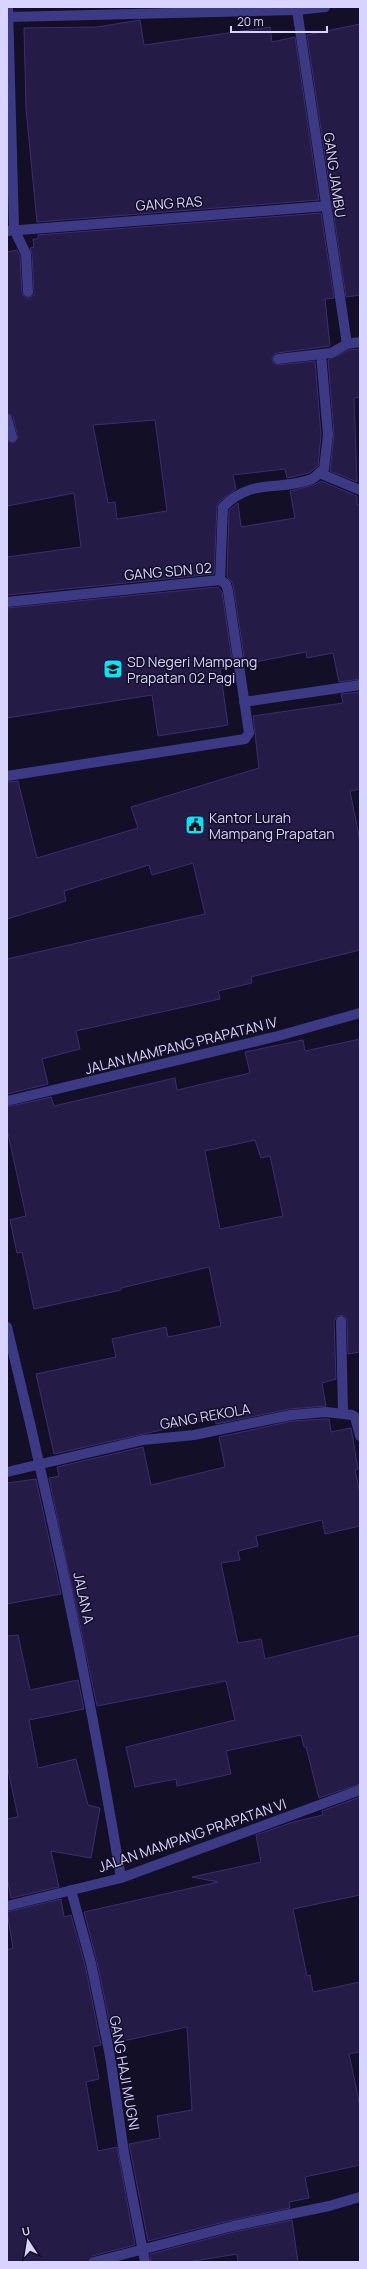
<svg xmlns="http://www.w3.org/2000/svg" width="367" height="2269" font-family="Manrope,sans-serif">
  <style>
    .building { fill: #241b47; stroke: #3b2d73; fill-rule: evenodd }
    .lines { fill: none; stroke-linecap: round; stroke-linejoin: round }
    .minor { stroke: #3d3a85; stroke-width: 10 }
    .labels { text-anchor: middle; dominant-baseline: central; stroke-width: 3; stroke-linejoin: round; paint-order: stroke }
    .street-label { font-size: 14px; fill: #d9d4ff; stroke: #130f26 }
    .poi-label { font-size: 14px; fill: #d9d4ff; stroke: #130f26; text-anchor: start }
  </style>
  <rect width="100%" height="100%" fill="#130f26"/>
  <!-- building -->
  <path class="building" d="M140 20 144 45 270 27 272 42 295 37 319 200 37 222 26 109 24 28 97 27Z
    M360 24V295L346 297 307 35Z
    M321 213 334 298 325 299 330 346 277 353 274 354 272 359 273 363 278 365 315 361 321 435 318 466 309 473 287 478 285 469 233 475 236 489 219 502 217 506 214 574 7 595V557L81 547 74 493 7 506V441L13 443 18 438 13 417 7 413V252L17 250 20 256 22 293 25 298H29L34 295V292L32 254 30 248 34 247 33 239H38V235ZM155 420 167 511 117 519 115 502 108 503 93 425Z
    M360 349V397L354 398 357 482 330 471 334 434 328 360 349 350Z
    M321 481 357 496V505H360V679L339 682 333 653 307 658 306 652 245 664 234 590 232 582 227 577 229 510 238 503 241 527 295 518 290 491 314 485Z
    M218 587 222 592 233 666 220 669 228 725 158 736 152 695 7 718V608Z
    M360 692V789L350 791 360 841V950L251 977 252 983 218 991 220 999 76 1031 80 1049 42 1059 48 1084 7 1094V959L205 914 193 863 152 875 149 865 64 891 66 901 7 919V782L18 781 37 858 138 828 131 807 259 768 253 716 343 703 341 694Z
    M360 1039V1352L348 1354 347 1320 344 1315 337 1316 334 1321 336 1379 322 1383 326 1406 290 1409 216 1424 215 1418 54 1454 36 1374 116 1357 112 1339 166 1327 168 1337 221 1326 209 1267 121 1288V1290L34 1309 22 1252 17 1253 10 1220 26 1216 7 1129V1107L51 1097 54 1106 175 1078 177 1090 250 1073 245 1052 303 1040 305 1051ZM255 1140 261 1158 270 1156 283 1216 220 1229 205 1151Z
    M326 1419H329L331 1432 351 1428 358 1469 355 1470 360 1494V1526L325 1534 322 1520 256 1536 258 1546 238 1551 240 1560 221 1563 238 1643 261 1639 265 1659 360 1635V1784L319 1798 306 1747H304L301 1735 226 1751 231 1774 177 1786 176 1779 135 1787 126 1747 235 1720 226 1681 97 1706 49 1478 59 1476 57 1467 143 1447 151 1485 225 1467 219 1437 292 1421Z
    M36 1479 61 1594 7 1604V1483Z
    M18 1635 30 1690 78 1680 84 1709 29 1720 38 1768 76 1759 88 1805 100 1808 91 1858 51 1851 59 1887 11 1898 7 1877V1819L18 1817 7 1765V1636Z
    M360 1797V1895L293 1909 307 1976 310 1975 313 1992 360 1982V2052L349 2054 360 2106V2165L305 2177 309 2198 289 2202 290 2208 232 2220 148 2241 129 2144 160 2138 157 2116 192 2110 187 2027 114 2043 97 1962 84 1912 218 1882 192 1877 261 1862 256 1835 293 1822 323 1815 322 1811Z
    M61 1899 64 1917 71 1915 85 1965 101 2045 93 2047 99 2079 86 2082 98 2151 117 2147 135 2245 92 2256 88 2262H7V1950L13 1948 7 1912Z
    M292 2220 298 2262H238L237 2254 188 2262H151L150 2254 234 2232Z"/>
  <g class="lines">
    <!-- minor -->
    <path class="minor" d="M8 7 14 229 26 254 28 292
      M297 10 347 344
      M9 17 297 10 325 7
      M7 231 326 206
      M278 359 331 353 347 344 360 342
      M7 419 12 437
      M319 473 360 490
      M220 580 223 507C252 477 278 492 312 479 316 477 320 472 324 469L328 435 321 354
      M7 602 220 580 226 584 228 591 249 733 245 739 7 776
      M244 702 360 685
      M7 1101 278 1036 360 1013
      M341 1321 343 1412
      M7 1327C52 1510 90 1692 121 1878
      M7 1472 143 1440 194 1435 291 1415 326 1412 352 1415 355 1417 360 1436
      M71 1890 91 1963 110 2056 124 2153 145 2262
      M7 1906 121 1878 360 1790
      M94 2262 233 2226 329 2206 360 2197"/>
  </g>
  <!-- icons -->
  <defs>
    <g id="school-square" transform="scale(1)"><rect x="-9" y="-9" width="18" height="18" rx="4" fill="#00e5ff" stroke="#130f26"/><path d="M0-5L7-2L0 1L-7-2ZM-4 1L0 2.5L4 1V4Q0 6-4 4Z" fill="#111"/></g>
    <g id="civic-square" transform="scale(1)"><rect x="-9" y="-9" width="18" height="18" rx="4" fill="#00e5ff" stroke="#130f26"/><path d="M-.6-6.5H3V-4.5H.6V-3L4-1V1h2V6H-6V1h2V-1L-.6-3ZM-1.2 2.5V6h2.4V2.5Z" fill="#111"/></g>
  </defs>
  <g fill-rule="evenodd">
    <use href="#school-square" x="113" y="669"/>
    <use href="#civic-square" x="195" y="825"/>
  </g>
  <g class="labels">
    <!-- street labels -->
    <g class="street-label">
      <text transform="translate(335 175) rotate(82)">GANG JAMBU</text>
      <text transform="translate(169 203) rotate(-4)">GANG RAS</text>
      <text transform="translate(168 571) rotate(-5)">GANG SDN 02</text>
      <text transform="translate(181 1045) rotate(-14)">JALAN MAMPANG PRAPATAN IV</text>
      <text transform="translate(205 1416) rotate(-10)">GANG REKOLA</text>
      <text transform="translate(84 1598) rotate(78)">JALAN A</text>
      <text transform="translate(192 1835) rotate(-19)">JALAN MAMPANG PRAPATAN VI</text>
      <text transform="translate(125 2073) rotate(80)">GANG HAJI MUGNI</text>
    </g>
    <!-- poi labels -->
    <g class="poi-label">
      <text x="127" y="661">SD Negeri Mampang<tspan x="127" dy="16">Prapatan 02 Pagi</tspan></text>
      <text x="209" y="817">Kantor Lurah<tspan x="209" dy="16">Mampang Prapatan</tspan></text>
    </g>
  </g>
  <!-- border -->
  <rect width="367" height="2269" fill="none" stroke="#d9d4ff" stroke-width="16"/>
  <!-- north arrow -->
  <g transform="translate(28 2241) rotate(348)" stroke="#130f26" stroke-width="3" paint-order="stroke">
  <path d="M0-3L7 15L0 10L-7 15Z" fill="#d9d4ff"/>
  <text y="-6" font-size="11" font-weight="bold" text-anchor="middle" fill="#d9d4ff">U</text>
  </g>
  <!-- scale -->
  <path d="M231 26v6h96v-6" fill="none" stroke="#d9d4ff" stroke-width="2"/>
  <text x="237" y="26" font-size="12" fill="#d9d4ff" stroke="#130f26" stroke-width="3" paint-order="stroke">20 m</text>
</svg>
